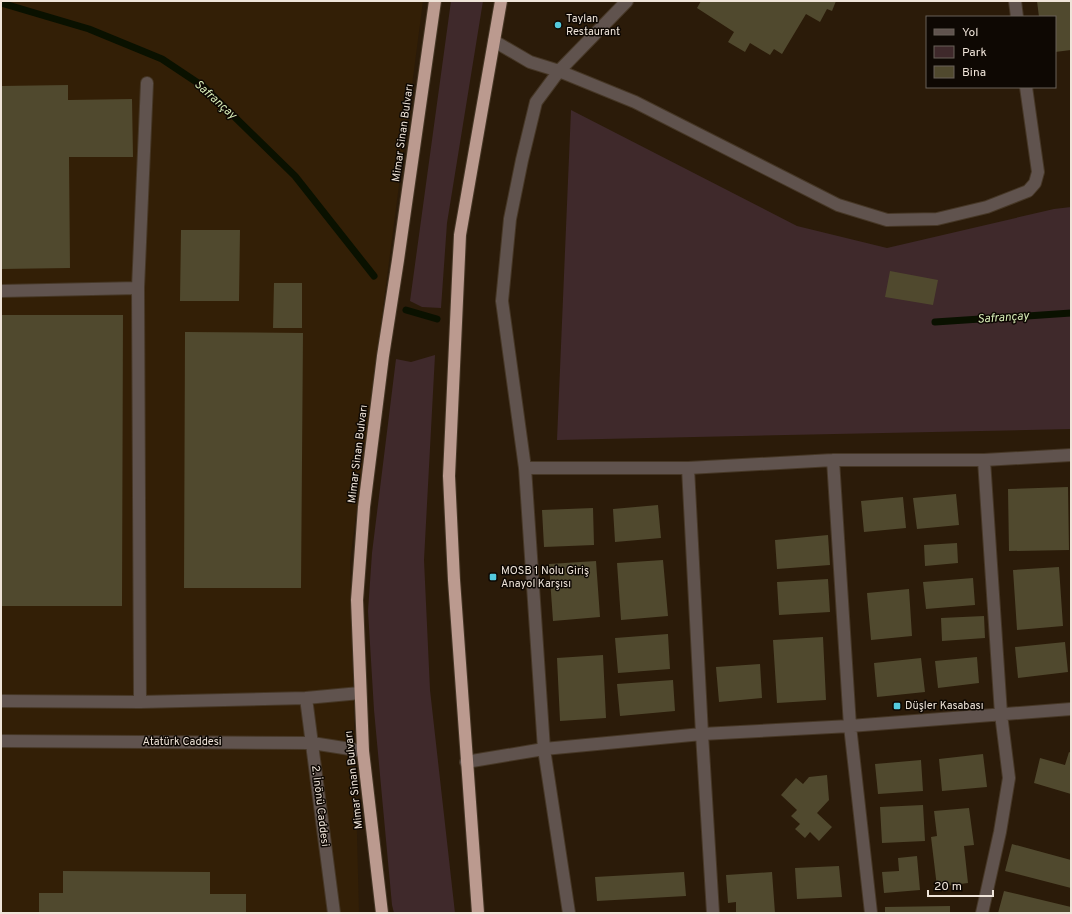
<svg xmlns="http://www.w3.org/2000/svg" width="1072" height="914" font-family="Overpass,sans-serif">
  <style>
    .built { fill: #331f06 }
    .green { fill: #3f292b }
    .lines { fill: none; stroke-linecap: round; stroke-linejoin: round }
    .stream { stroke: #0a1100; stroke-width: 7 }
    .building { fill: #50492e }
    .minor-casing { stroke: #463726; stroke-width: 14 }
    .highway-casing { stroke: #463726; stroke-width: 14 }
    .minor { stroke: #60534e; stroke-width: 12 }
    .highway { stroke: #bb9a8f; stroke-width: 12 }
    .poi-dot { fill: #54cadd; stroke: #0e0803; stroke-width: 1.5 }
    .labels { text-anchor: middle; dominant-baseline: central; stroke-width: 3; stroke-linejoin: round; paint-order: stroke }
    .poi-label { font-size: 11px; fill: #efe4d9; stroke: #0e0803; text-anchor: start }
    .street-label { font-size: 11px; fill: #efe4d9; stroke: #0e0803 }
    .water-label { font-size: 12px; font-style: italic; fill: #d9edb8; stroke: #0e0803 }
  </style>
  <rect width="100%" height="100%" fill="#2b1b09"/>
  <!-- built -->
  <path class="built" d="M1 1H423L350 561 359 913H1Z"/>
  <!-- green -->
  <path class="green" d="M451 1H483L447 223 441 308 422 307 410 301Z
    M571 110 797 226 887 248 1054 209 1071 207V429L557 440Z
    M435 355 424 560 430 690 455 913H394L392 905 374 710 368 611 372 553 396 359 411 362Z"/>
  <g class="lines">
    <!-- stream -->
    <path class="stream" d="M1 3 89 29 162 59 204 87 295 176 374 276
      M406 310 437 319
      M935 322 1071 313"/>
  </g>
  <!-- building -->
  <path class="building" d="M701 1H836L832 11 827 9 820 22 806 14 782 54 774 49 770 55 750 43 745 52 728 42 734 32 697 8Z
    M1037 1H1071V50L1055 52V17H1039Z
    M68 85V100L132 99 133 157H69L70 268 1 269V86Z
    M181 230H240L239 301H180Z
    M890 271 938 280 933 305 885 297Z
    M274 283H302V328H273Z
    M1 315H123L122 606H1Z
    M185 332 303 333 301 588H184Z
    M1068 487 1069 550 1009 551 1008 489Z
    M956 494 959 525 917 529 913 498Z
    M903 497 906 528 864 532 861 501Z
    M658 505 661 538 615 542 613 509Z
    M593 508 594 545 544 547 542 510Z
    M828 535 830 565 777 569 775 540Z
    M957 543 958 563 925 566 924 545Z
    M663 560 668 616 621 620 617 563Z
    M596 561 600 617 553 621 549 564Z
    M1059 567 1063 626 1017 630 1013 570Z
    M973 578 975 605 926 609 923 582Z
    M828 579 830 612 779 615 777 582Z
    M909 589 912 636 871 640 867 593Z
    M984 616 985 638 942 641 941 618Z
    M668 634 670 669 618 673 615 638Z
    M823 637 826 700 777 703 773 640Z
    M1065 642 1068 672 1018 678 1015 647Z
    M603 655 606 718 560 721 557 658Z
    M977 657 979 683 938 688 935 661Z
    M921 658 925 692 877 697 874 663Z
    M760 664 762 698 719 702 716 667Z
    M673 680 675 711 620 716 617 684Z
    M1069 752 1071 753V794L1034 783 1040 758 1065 765Z
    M983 754 987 787 942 791 939 759Z
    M921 760 923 791 878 794 875 764Z
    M827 775 829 800 817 813 832 827 819 841 810 832 805 838 795 829 800 824 791 816 797 810 781 795 796 778 803 784 809 777Z
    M923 805 925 841 882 843 880 807Z
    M969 808 974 845 964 846 968 883 937 887 931 837 937 836 934 811Z
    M1012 844 1071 860V888L1005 871Z
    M917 856 920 890 884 893 882 872 899 871 898 858Z
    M839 866 842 897 797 899 795 868Z
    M63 871 210 872V894H246V913H39V893H63Z
    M684 872 686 896 597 901 595 877Z
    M772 872 775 913H736V902L728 903 726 875Z
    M1004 891 1071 907V913H998Z
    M950 906V913H885V907Z"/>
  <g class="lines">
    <!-- minor casing -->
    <g class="minor-casing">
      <path id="minor" d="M1015 1 1017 17
        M494 41 530 62 559 71 635 102 838 205 887 220 937 219 987 207 1028 191 1035 183 1038 172 1026 87
        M138 288 147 83
        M1 291 138 288 140 702
        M833 460 850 726 871 913
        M525 468H688L833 460H984L1071 455
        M688 468 702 734 713 913
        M306 698 334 913
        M1 701 140 702 306 698 360 693
        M1 741 312 743 363 751
        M466 762 544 749 702 734 850 726 1071 709
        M569 913 544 749 525 468 502 301 510 219 522 160 536 102 559 71 627 1
        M982 913 1000 832 1009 778 1001 714 984 460"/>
    </g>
    <!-- highway casing -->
    <g class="highway-casing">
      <path id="highway" d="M382 913 363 751 357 600 364 507 383 356 398 260 435 1
        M478 913 454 580 449 476 460 235 501 1"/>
    </g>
    <!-- minor -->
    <use href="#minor" class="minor"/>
    <!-- highway -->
    <use href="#highway" class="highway"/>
  </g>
  <!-- markers -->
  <g class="poi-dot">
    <circle cx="558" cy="25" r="4"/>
    <rect x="489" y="573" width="8" height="8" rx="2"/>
    <rect x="893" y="702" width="8" height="8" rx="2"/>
  </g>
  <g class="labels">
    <!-- poi labels -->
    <g class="poi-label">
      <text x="566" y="19">Taylan<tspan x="566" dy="13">Restaurant</tspan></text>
      <text x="501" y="571">MOSB 1 Nolu Giriş<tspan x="501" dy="13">Anayol Karşısı</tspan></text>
      <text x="905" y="706">Düşler Kasabası</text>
    </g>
    <!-- street labels -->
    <g class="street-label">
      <text transform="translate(403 133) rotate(-82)">Mimar Sinan Bulvarı</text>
      <text transform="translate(358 454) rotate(-83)">Mimar Sinan Bulvarı</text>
      <text x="182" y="742">Atatürk Caddesi</text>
      <text transform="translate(354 780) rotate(-96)">Mimar Sinan Bulvarı</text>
      <text transform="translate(320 806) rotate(83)">2. İnönü Caddesi</text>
    </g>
    <!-- water labels -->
    <g class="water-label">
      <text transform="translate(215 100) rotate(42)">Safrançay</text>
      <text transform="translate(1003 318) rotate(-4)">Safrançay</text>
    </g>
  </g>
  <!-- border -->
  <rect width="1072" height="914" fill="none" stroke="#efe4d9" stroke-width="4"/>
  <!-- legend -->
  <rect x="926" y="16" width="130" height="72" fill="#0e0803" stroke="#686059"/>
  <rect x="934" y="29" width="20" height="6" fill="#60534e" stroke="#686059"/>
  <text x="962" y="36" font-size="12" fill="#efe4d9">Yol</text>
  <rect x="934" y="46" width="20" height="12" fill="#3f292b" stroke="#686059"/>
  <text x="962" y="56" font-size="12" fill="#efe4d9">Park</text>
  <rect x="934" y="66" width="20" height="12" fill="#50492e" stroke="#686059"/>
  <text x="962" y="76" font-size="12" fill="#efe4d9">Bina</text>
  <!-- scale -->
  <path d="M928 890v6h65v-6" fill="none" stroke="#efe4d9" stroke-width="2"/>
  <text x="934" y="890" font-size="12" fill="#efe4d9" stroke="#0e0803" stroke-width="3" paint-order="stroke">20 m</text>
</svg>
